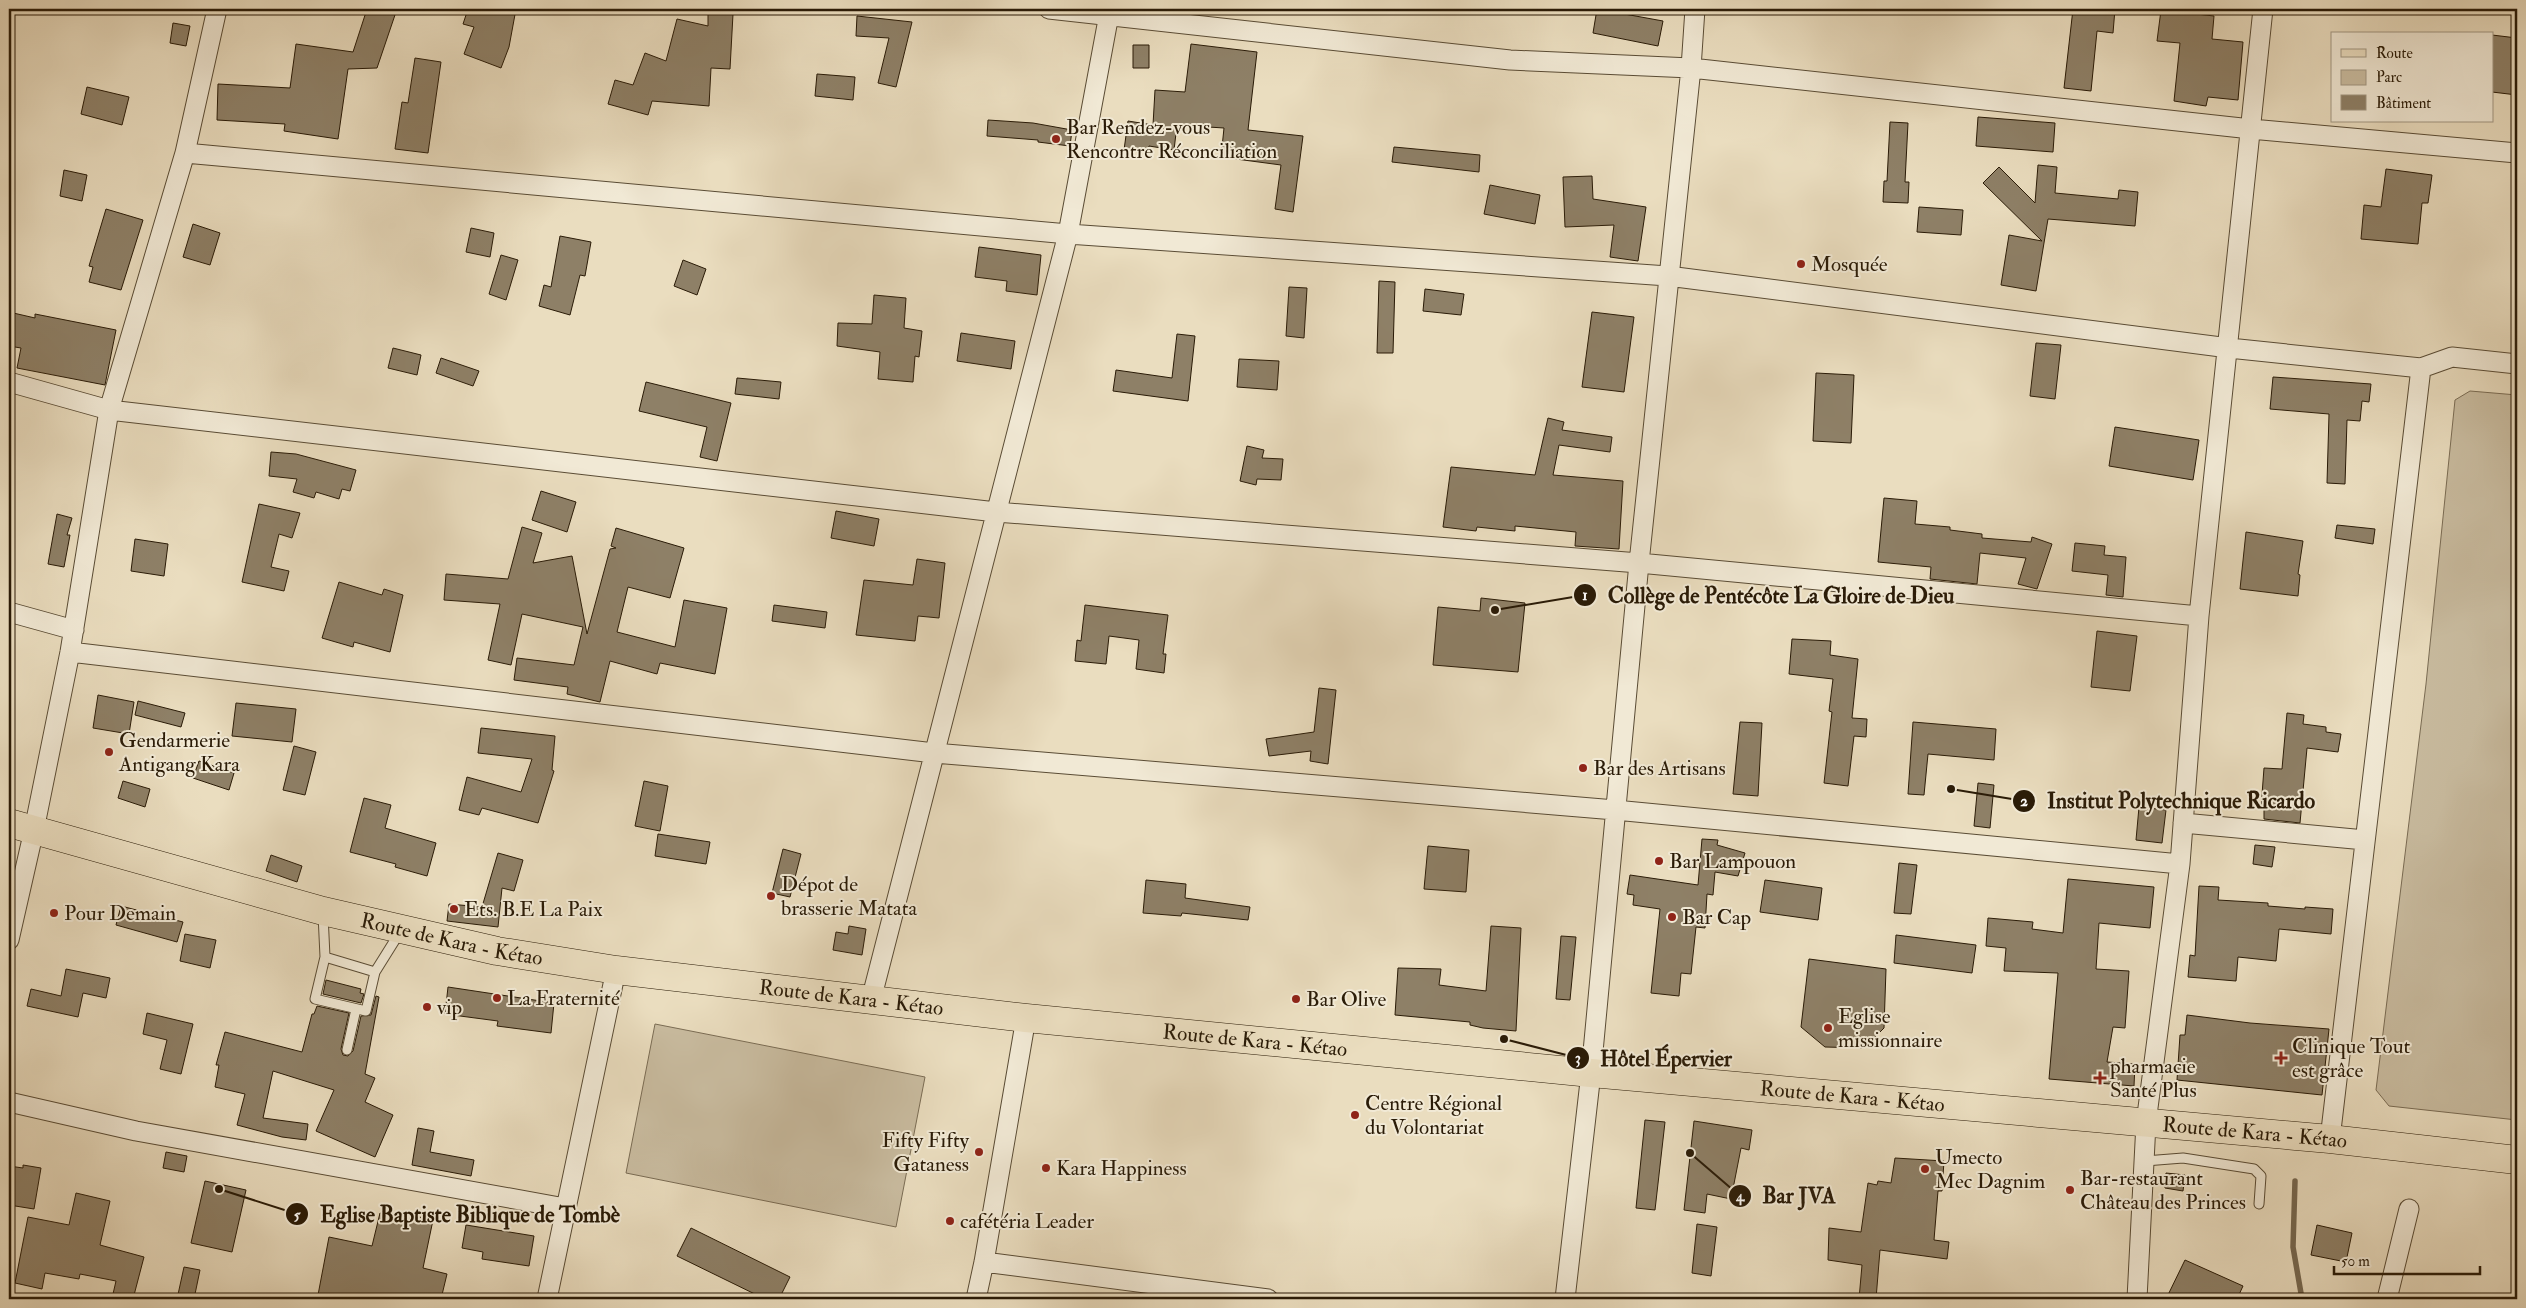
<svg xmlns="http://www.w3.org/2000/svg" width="2526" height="1308" font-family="'IM FELL Double Pica',serif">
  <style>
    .green { fill: #c9bca0; stroke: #7a6c54 }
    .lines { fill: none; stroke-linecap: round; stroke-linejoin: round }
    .stream { stroke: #766850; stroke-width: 5.5 }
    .building { fill: #8e8067; stroke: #2a1b07 }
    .lane-casing { stroke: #5a4c35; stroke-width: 11 }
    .street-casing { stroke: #5a4c35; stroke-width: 21 }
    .primary-casing { stroke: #2a1b07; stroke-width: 29 }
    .lane { stroke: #f1e9d5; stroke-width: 9 }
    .street { stroke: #f1e9d5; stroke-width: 19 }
    .primary { stroke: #eaddbf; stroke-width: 28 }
    .poi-dot { fill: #8f2418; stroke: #f1e9d5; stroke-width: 2 }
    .labels { text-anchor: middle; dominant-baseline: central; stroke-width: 4; stroke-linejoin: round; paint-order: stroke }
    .poi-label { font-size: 21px; fill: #2a1b07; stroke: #f1e9d5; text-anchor: start }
    .street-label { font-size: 21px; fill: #2a1b07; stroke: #f1e9d5 }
    .leader { fill: none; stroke: #2a1b07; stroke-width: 2 }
    .callout-dot { fill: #2a1b07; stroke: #f1e9d5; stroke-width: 2 }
    .mark-label { font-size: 15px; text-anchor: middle; font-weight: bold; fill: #fff }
    .callout-label { font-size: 22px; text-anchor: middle; font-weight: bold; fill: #2a1b07; stroke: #f1e9d5; stroke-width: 4; stroke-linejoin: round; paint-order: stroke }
  </style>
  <rect width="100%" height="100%" fill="#eaddbf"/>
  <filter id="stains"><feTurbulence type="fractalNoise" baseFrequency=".004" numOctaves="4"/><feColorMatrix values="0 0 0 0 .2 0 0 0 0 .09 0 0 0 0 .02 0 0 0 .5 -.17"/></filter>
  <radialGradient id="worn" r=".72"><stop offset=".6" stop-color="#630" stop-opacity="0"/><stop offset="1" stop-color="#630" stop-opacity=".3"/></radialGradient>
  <!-- green -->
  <path class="green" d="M2470 391 2517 395V1120L2389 1106 2376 1090 2426 684 2455 400Z
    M655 1024 925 1077 896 1227 626 1173Z"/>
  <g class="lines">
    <!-- stream -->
    <path class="stream" d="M2295 1181 2293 1247 2302 1299"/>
  </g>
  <!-- building -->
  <path class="building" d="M367 9H397L377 68 348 69 338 139 284 131 285 124 217 120 218 84 290 88 296 44 353 52Z
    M468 9H516L509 47 501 68 464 54 474 27 463 24Z
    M1597 9 1663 21 1658 46 1593 33Z
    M2073 9H2115L2113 33 2097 31 2091 91 2064 88Z
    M2161 10 2214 16 2212 39 2243 42 2238 100 2208 97 2206 106 2174 101 2180 43 2157 41Z
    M708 13 733 14 730 69 711 68 709 106 652 101 648 115 608 104 615 80 633 85 645 53 666 61 677 19 708 26Z
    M857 16 912 22 896 87 878 83 889 38 856 36Z
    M173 23 190 26 186 46 170 43Z
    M2492 35 2517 38V95L2492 92Z
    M1191 44 1257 52 1248 130 1303 136 1293 212 1275 209 1281 165 1221 157 1224 128 1177 125 1174 150 1149 146 1148 153 1124 150 1128 121 1153 125 1155 90 1185 92Z
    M1133 45H1149V68H1133Z
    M415 58 441 62 428 153 395 149 402 102 408 103Z
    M817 74 855 77 853 100 815 96Z
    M87 87 129 97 122 125 81 114Z
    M1978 117 2055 123 2053 152 1976 146Z
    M988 120 1033 123 1072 130 1070 146 1038 142V140L987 136Z
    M1890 122 1908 123 1905 182H1909L1908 203 1883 202 1884 181H1887Z
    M1394 147 1480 155 1479 172 1392 162Z
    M2038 165 2057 167 2055 193 2118 199 2119 190 2138 192 2135 226 2048 219 2036 291 2001 285 2009 235 2042 241 1983 183 1999 167 2035 203Z
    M2386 169 2432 175 2428 203H2422L2418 244 2361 239 2364 205 2381 207Z
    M64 170 87 175 82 201 60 196Z
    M1592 176 1593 199 1646 207 1638 261 1610 257 1614 225 1565 227 1563 177Z
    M1490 185 1540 195 1535 224 1484 214Z
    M1919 207 1963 210 1961 235 1917 232Z
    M106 209 143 220 121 290 89 282 93 267 89 266Z
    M193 224 220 233 210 265 183 257Z
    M471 228 494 233 490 257 466 252Z
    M560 236 591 242 585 276 580 275 570 315 539 306 544 285 551 287Z
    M979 247 1041 255 1037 295 1006 291 1007 281 975 277Z
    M501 255 518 260 506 300 489 294Z
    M683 260 706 269 697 295 674 286Z
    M1379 281 1395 282 1393 353H1377Z
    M1289 287 1307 288 1304 338 1286 336Z
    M1425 289 1464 294 1461 315 1423 311Z
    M874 295 906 298 904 328 922 331 919 357 915 356 913 382 878 379 880 352 837 346 838 323 872 324Z
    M9 312 35 318V314L116 330 105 385 17 368 21 348 9 346Z
    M1592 312 1634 317 1624 392 1582 387Z
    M961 333 1015 341 1011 369 957 361Z
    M1177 334 1195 336 1188 401 1113 391 1116 370 1172 378Z
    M2036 343 2061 345 2055 399 2030 396Z
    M393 348 421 355 417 375 388 368Z
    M441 358 479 371 473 386 436 373Z
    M1239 359 1279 361 1277 390 1237 387Z
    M1816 373 1854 375 1851 443 1813 441Z
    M2273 377 2371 384 2369 402 2362 401 2360 421 2347 420 2345 484 2327 483 2329 414 2270 409Z
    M737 378 781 382 779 399 735 394Z
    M646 382 731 403 717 461 700 457 707 427 639 411Z
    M1548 418 1564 422 1562 430 1612 437 1610 452 1559 445 1553 475 1623 481 1619 549 1575 546 1576 532 1515 526V531L1477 527 1476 531 1443 527 1451 467 1535 475Z
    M2115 427 2199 440 2193 480 2109 466Z
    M1247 446 1264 450 1262 458 1283 459 1281 480 1257 479 1256 485 1240 481Z
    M271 452 296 454 356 470 350 491 342 489 339 499 316 492 314 498 293 492 297 479 269 476Z
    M541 491 576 502 567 532 532 520Z
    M1884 498 1917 501 1915 524 1950 527V530L1982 534V538L2031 542 2032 537 2052 544 2037 589 2018 584 2026 558 1980 553 1977 584 1930 579 1931 567 1878 562Z
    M259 504 300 513 292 538 279 534 271 567 289 571 284 591 242 582Z
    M836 511 879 519 874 546 831 538Z
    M57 514 72 518 67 535H70L64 567 48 564Z
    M2337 525 2375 529 2373 544 2335 538Z
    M522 527 542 533 533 563 572 556 587 634 610 549 616 548 611 546 616 528 684 548 670 598 628 587 617 632 675 647 684 600 727 608 715 674 660 663 657 674 610 661 600 702 567 694 568 687 514 680 517 658 574 665 583 627 522 614 511 665 488 660 500 604 444 600 446 574 508 579Z
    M2246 532 2303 541 2298 574 2300 575 2298 596 2240 589Z
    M135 539 168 544 164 576 131 571Z
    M2075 543 2105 546 2104 555 2126 557 2123 597 2106 595 2108 575 2072 571Z
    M917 559 945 563 939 618 918 616 915 641 856 635 864 580 913 585Z
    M339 582 382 595 384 589 403 595 390 652 354 642 353 647 322 638Z
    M1481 598 1525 603 1518 672 1433 665 1438 607 1480 611Z
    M774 605 827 612 825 628 772 621Z
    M1085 605 1168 615 1163 654H1166L1164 673 1136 669 1139 640 1109 636 1106 664 1075 661 1077 640 1081 641Z
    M2097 631 2137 636 2130 691 2091 687Z
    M1792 639 1831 641 1830 655 1858 659 1852 718 1867 719 1866 737 1854 736 1848 786 1824 783 1832 712 1829 711 1833 679 1789 674Z
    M1319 688 1336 690 1328 764 1310 761 1311 751 1269 756 1266 739 1314 732Z
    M98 695 134 702 129 734 93 728Z
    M138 701 185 713 181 727 135 715Z
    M236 703 296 709 292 742 232 736Z
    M2287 713 2304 715 2303 724 2326 727V732L2341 734 2338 752 2307 748 2300 823 2264 819V808H2261L2264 768 2282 769Z
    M1740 722 1762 723 1758 796 1733 794Z
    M1913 722 1996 729 1994 760 1928 754 1924 795 1908 794Z
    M481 728 555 736 552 770 554 771 538 823 482 808 479 815 459 810 467 777 521 792 532 759 478 753Z
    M294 746 316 752 305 795 283 790Z
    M199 761 234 773 229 790 193 778Z
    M123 781 150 789 145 807 118 798Z
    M644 781 668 786 660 831 635 826Z
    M1978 783 1994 785 1990 828 1974 826Z
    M364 798 391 805 385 828 436 843 427 876 395 867 396 864 350 852Z
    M2139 807 2166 810 2162 843 2136 840Z
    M658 834 710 842 706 864 655 856Z
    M1702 839 1718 840 1717 845 1745 853 1738 876 1715 872 1713 895 1707 894 1705 928 1696 927 1691 974 1681 973 1679 996 1651 993 1660 909 1633 905 1634 895 1627 894 1630 875 1698 885Z
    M2255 845 2275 847 2272 867 2253 864Z
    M1428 846 1469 850 1466 892 1424 889Z
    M783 849 801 854 790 897 772 893Z
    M498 853 523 860 514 891 502 888 498 927 447 921 449 904 482 907Z
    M271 855 302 866 297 882 266 871Z
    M1899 863 1917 865 1911 914 1894 913Z
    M2068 879 2154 887 2150 928 2099 923 2096 969 2129 971 2125 1028 2113 1027 2107 1062 2135 1064 2134 1086 2049 1079 2058 973 2004 971 2006 948 1986 946 1988 918 2033 922 2032 929 2063 933Z
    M1146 880 1186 884 1185 898 1250 907 1248 920 1182 913 1181 916 1143 913Z
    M1765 880 1822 888 1818 920 1760 912Z
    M2199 886 2219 887 2218 900 2268 903V906L2305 909V907L2333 909 2331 934 2279 929 2276 961 2238 957 2236 981 2188 977 2190 955 2195 956Z
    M121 906 183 922 177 942 116 925Z
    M849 926 866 929 862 955 833 950 836 932 848 934Z
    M1491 926 1521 928 1516 1031 1483 1028 1470 1025V1022L1395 1015 1398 968 1441 969 1439 985 1486 991Z
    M185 934 216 940 210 968 180 961Z
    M1896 935 1976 945 1972 973 1894 963Z
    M1561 936 1576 937 1570 1000 1556 999Z
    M1809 959 1886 969 1884 1028 1864 1048 1825 1047 1801 1027Z
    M66 969 110 978 106 998 83 993 78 1017 27 1006 31 989 61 996Z
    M326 980 361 989 360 993 364 994 361 1003 323 994Z
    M448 987 554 1003 551 1033 497 1026 498 1021 445 1014Z
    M376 996 379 997 365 1074 375 1078 365 1102 393 1115 375 1157 316 1131 334 1090 273 1071 263 1118 308 1124 306 1140 282 1137 237 1125 245 1094 215 1087 219 1065H216L225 1032 302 1052 312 1014H314L317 1006 349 1013 341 1049 343 1055 348 1056 353 1051 361 1016 371 1015Z
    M147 1013 193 1024 181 1074 160 1069 167 1040 143 1034Z
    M2187 1015 2250 1023 2329 1029 2322 1095 2177 1080 2180 1035H2185Z
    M1645 1120 1665 1122 1655 1210 1636 1208Z
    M1694 1121 1752 1130 1749 1150 1741 1148 1731 1199 1707 1194 1705 1213 1684 1210Z
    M418 1128 434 1131 430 1152 474 1160 471 1176 412 1165Z
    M166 1152 187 1156 184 1172 163 1168Z
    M1895 1158 1944 1161 1942 1191H1938L1934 1240 1949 1242 1947 1259 1880 1250 1876 1299H1859L1862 1265 1828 1260 1829 1228 1861 1232 1868 1183 1877 1185 1878 1181 1891 1183Z
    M23 1165 41 1168 34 1209 9 1205V1166L23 1168Z
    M2166 1173 2185 1175 2183 1191 2165 1188Z
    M205 1181 246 1190 232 1252 191 1243Z
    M76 1193 110 1201 100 1245 144 1257 133 1299 113 1294 116 1281 80 1274 79 1279 45 1273 42 1289 15 1283 28 1217 69 1225Z
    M380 1213 409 1220 410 1215 433 1220 423 1268 447 1274 441 1299H341L318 1295 329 1237 372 1246Z
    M1697 1224 1717 1227 1711 1276 1692 1273Z
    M466 1225 534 1236 529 1266 482 1259 483 1252 462 1248Z
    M2317 1225 2352 1233 2346 1262 2311 1255Z
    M691 1228 790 1277 779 1299H765L677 1256Z
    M2185 1260 2243 1286 2237 1299H2166Z
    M184 1267 200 1270 194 1299H177Z"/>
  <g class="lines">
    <!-- lane casing -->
    <g class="lane-casing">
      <path id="lane" d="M323 914 325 957 315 999 366 1011 375 972 400 932
        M325 957 375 972
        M347 1050 356 1009
        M2145 1161 2183 1158 2254 1169 2261 1176 2259 1204"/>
    </g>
    <!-- street casing -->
    <g class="street-casing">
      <path id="street" d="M1049 9 1510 60 1691 68 2251 129 2517 153
        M185 153 1068 234 1668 276 2229 348 2421 368
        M9 382 109 410 996 512 1639 563 2199 616
        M9 612 74 630
        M70 652 934 753 1615 810 2180 864
        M2183 823 2365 840
        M9 940 34 830 70 652 109 410 185 153 217 9
        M871 1000 1068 234 1110 9
        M9 1102 136 1131 565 1208
        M2330 1139 2421 368 2452 357 2517 364
        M984 1262 1268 1299
        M547 1299 616 970
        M976 1299 984 1262 1026 1018
        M1565 1299 1591 1073 1639 563 1691 68 1695 9
        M2137 1299 2146 1123 2180 864 2199 616 2263 9
        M2387 1299 2409 1209"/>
    </g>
    <!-- primary casing -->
    <g class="primary-casing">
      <g id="primary">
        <path id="s1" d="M9 823 323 911 497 951 616 970 1026 1018 1591 1073 2330 1139 2517 1160"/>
      </g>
    </g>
    <!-- lane -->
    <use href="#lane" class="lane"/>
    <!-- street -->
    <use href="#street" class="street"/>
    <!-- primary -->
    <use href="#primary" class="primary"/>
  </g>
  <!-- markers -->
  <g class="poi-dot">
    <circle cx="1056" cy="139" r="5"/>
    <circle cx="1801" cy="264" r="5"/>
    <circle cx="109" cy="752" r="5"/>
    <circle cx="1583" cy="768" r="5"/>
    <circle cx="1659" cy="861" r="5"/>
    <circle cx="771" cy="896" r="5"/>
    <circle cx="454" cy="909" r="5"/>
    <circle cx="54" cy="913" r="5"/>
    <circle cx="1672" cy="917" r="5"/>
    <circle cx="497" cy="998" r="5"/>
    <circle cx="1296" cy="999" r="5"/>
    <circle cx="427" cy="1007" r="5"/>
    <circle cx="1828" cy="1028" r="5"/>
    <path d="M2278.5 1050.5h5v5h5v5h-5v5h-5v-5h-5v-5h5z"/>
    <path d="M2097.5 1070.5h5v5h5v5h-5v5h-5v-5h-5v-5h5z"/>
    <circle cx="1355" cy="1115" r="5"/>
    <circle cx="979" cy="1152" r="5"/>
    <circle cx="1046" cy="1168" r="5"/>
    <circle cx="1925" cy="1169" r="5"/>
    <circle cx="2070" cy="1190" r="5"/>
    <circle cx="950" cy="1221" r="5"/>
  </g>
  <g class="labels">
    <!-- poi labels -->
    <g class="poi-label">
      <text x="1066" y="127">Bar Rendez-vous<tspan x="1066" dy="24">Rencontre Réconciliation</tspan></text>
      <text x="1811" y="264">Mosquée</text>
      <text x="119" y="740">Gendarmerie<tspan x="119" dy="24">Antigang Kara</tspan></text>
      <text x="1593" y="768">Bar des Artisans</text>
      <text x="1669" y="861">Bar Lampouon</text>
      <text x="781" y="884">Dépot de<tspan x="781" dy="24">brasserie Matata</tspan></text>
      <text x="464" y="909">Ets. B.E La Paix</text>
      <text x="64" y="913">Pour Demain</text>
      <text x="1682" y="917">Bar Cap</text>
      <text x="507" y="998">La Fraternité</text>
      <text x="1306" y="999">Bar Olive</text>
      <text x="437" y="1007">vip</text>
      <text x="1838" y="1016">Eglise<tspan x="1838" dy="24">missionnaire</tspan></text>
      <text x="2292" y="1046">Clinique Tout<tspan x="2292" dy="24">est grâce</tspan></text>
      <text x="2110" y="1066">pharmacie<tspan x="2110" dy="24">Santé Plus</tspan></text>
      <text x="1365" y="1103">Centre Régional<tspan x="1365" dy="24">du Volontariat</tspan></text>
      <text x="969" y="1140" text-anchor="end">Fifty Fifty<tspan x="969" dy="24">Gataness</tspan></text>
      <text x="1935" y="1157">Umecto<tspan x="1935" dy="24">Mec Dagnim</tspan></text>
      <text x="1056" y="1168">Kara Happiness</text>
      <text x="2080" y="1178">Bar-restaurant<tspan x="2080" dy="24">Château des Princes</tspan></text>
      <text x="960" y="1221">cafétéria Leader</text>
    </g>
    <!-- street labels -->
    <g class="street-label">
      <text stroke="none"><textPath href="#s1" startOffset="458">Route de Kara - Kétao</textPath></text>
      <text stroke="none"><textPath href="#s1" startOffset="862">Route de Kara - Kétao</textPath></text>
      <text stroke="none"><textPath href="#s1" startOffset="1268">Route de Kara - Kétao</textPath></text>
      <text stroke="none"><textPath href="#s1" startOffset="1868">Route de Kara - Kétao</textPath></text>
      <text stroke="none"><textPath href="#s1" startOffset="2272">Route de Kara - Kétao</textPath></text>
    </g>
  </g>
  <!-- callouts -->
  <path class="leader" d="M1495 610L1585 595M1951 789L2024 801M1504 1039L1578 1058M1690 1153L1740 1196M219 1189L297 1214"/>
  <g class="callout-dot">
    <circle cx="1495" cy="610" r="5"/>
    <circle cx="1951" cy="789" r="5"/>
    <circle cx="1504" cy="1039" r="5"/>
    <circle cx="1690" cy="1153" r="5"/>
    <circle cx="219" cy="1189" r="5"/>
    <circle cx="1585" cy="595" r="12"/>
    <circle cx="2024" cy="801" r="12"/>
    <circle cx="1578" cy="1058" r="12"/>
    <circle cx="1740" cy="1196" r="12"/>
    <circle cx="297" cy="1214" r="12"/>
  </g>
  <g class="mark-label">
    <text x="1585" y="600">1</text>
    <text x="2024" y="806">2</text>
    <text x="1578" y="1063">3</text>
    <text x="1740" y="1201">4</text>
    <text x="297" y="1220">5</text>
  </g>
  <g class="callout-label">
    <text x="1781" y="603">Collège de Pentécôte La Gloire de Dieu</text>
    <text x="2181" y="808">Institut Polytechnique Ricardo</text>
    <text x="1666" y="1066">Hôtel Épervier</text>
    <text x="1799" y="1203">Bar JVA</text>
    <text x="470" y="1222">Eglise Baptiste Biblique de Tombè</text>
  </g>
  <!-- margin -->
  <rect width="2526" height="1308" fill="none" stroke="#eaddbf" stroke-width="30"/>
  <rect x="10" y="10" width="2506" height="1288" fill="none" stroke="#2a1b07" stroke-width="2.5"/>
  <rect x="15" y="15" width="2496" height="1278" fill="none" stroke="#2a1b07"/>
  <!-- legend -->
  <rect x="2331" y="32" width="162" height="90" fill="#f1e9d5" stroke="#a19783"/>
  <rect x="2341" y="49" width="25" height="8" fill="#eaddbf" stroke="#a19783"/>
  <text x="2376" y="58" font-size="15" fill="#2a1b07">Route</text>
  <rect x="2341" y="70" width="25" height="15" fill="#c9bca0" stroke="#a19783"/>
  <text x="2376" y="82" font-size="15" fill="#2a1b07">Parc</text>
  <rect x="2341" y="95" width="25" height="15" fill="#8e8067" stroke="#a19783"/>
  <text x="2376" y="108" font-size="15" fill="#2a1b07">Bâtiment</text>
  <!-- scale -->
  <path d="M2334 1266v8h146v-8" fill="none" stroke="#2a1b07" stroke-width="2.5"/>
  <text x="2341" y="1266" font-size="15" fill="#2a1b07" stroke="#f1e9d5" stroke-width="4" paint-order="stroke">50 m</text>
  <rect width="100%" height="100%" filter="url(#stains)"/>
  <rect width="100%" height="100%" fill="url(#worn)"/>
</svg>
